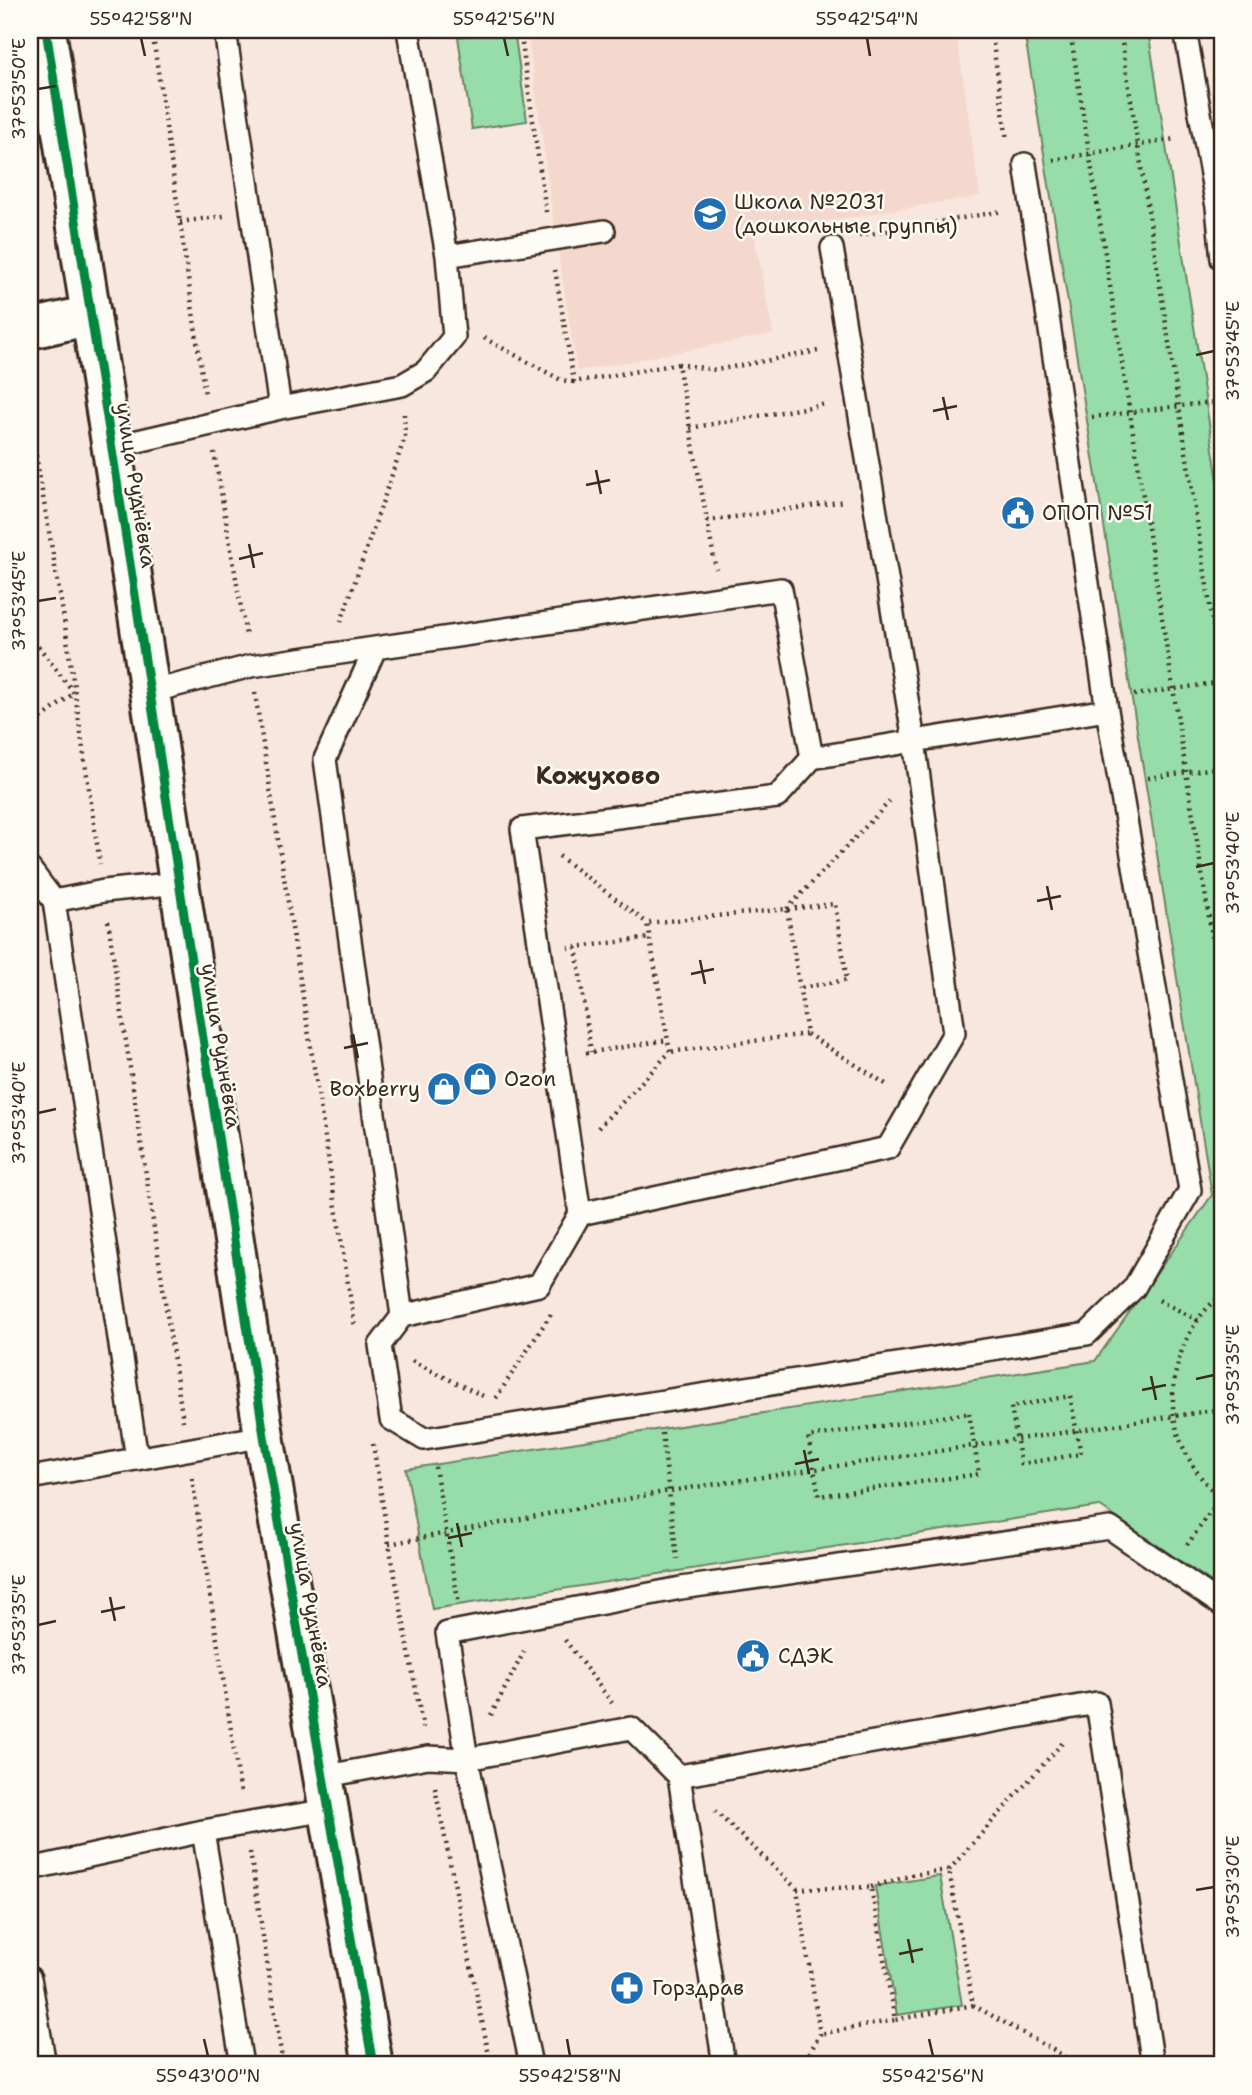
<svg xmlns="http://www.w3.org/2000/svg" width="1252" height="2095" font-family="'Shantell Sans',sans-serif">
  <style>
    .built { fill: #f5d8cd }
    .green { fill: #97ddaa; stroke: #698464; stroke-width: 2 }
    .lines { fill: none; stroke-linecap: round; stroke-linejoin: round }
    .service-casing { stroke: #3b2a1e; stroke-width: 26 }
    .minor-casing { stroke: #3b2a1e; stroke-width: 44 }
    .tertiary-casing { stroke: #3b2a1e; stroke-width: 44 }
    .path { stroke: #3b2a1e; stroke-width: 4.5; stroke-dasharray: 2 5; stroke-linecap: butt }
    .service { stroke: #fdfcf7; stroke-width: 21 }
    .minor { stroke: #fdfcf7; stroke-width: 38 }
    .tertiary { stroke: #fdfcf7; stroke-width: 38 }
    .cycleway-casing { stroke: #fdfcf7; stroke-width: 13 }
    .cycleway { stroke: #00873e; stroke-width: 9 }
    .ticks { fill: none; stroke: #3b2a1e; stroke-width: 2.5 }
    .labels { text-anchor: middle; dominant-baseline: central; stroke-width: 5; stroke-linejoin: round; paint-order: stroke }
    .poi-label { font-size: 21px; fill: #3b2a1e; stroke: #fdfcf7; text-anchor: start }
    .street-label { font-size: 21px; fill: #3b2a1e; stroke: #fdfcf7 }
    .quarter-label { font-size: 24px; font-weight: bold; fill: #3b2a1e; stroke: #fdfcf7 }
    .neatline { fill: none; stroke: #3b2a1e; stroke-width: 2.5 }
    .ticks-label { font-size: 18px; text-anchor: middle; fill: #3b2a1e }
  </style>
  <rect width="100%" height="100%" fill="#f8e7de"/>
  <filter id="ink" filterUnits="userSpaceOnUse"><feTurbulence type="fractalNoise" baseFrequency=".0143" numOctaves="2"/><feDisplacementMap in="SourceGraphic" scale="14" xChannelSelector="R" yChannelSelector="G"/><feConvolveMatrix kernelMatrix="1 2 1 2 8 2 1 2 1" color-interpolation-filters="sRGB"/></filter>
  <g filter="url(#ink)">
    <!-- built -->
    <path class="built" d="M527 30H956L980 196 754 233 773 334 577 371 556 239Z"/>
    <!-- green -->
    <path class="green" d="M502 30H514L527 121 472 129 458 37Z
      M1024 30H1148L1222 507V1589L1099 1506 432 1609 406 1469 1095 1361 1212 1195Z
      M940 1876 962 2005 897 2015 875 1886Z"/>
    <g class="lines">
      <!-- service casing -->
      <g class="service-casing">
        <path id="service" d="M225 30 280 408
          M1185 30 1217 207 1222 259
          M832 248 914 741 812 758 777 797 522 829 580 1214 539 1285 402 1316 380 1345 391 1419 424 1439 1087 1334 1134 1288 1190 1190 1107 710 1025 164
          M447 256 604 231
          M112 447 280 408 402 385 426 371 454 337 447 256 408 30
          M375 649 325 759 402 1316
          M150 692 251 666 781 589 812 758
          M30 869 54 901 137 1459
          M54 901 104 891 178 883
          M580 1214 888 1148 954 1033 914 741 1107 710
          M30 1478 264 1436
          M322 1777 428 1757 467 1759 631 1728 679 1776
          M203 1831 242 2065
          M30 1869 203 1831 328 1810
          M30 1978 45 2065
          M531 2065 467 1759 447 1633 681 1588 1110 1528 1222 1605
          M724 2065 679 1776 1097 1703 1153 2065"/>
      </g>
      <!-- minor casing -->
      <g class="minor-casing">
        <path id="minor" d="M30 329 91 315"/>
      </g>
      <!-- tertiary casing -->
      <g class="tertiary-casing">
        <path id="tertiary" d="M46 30 137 608 264 1436 373 2065"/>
      </g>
      <!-- path -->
      <path class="path" d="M152 30 205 395
        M520 30 546 212
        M991 30 1007 140
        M1070 30 1222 1001
        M1120 30 1222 682
        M437 33 457 30
        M1053 160 1175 139
        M180 222 224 216
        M859 236 1003 211
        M555 270 574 382 678 364 716 569
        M484 338 561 380 574 382
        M678 364 716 370 818 351
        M1092 417 1222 401
        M30 421 64 619 100 864
        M690 428 827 404
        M214 452 246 636
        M707 521 845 501
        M341 622 405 437 404 414
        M30 635 74 693 30 727
        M255 693 355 1328
        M1134 695 1222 682
        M1148 778 1222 767
        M559 856 647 923
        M787 909 893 798
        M788 909 835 904 847 980 800 988
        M108 921 183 1421
        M576 947 591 1052
        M568 948 651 938
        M807 1034 889 1086
        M586 1053 668 1040
        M598 1128 670 1052 647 923 787 909 807 1034 670 1052
        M1222 1295C1187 1320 1168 1373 1174 1416 1178 1446 1198 1480 1222 1499
        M1159 1300 1199 1321
        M412 1361 485 1397
        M1070 1396 1081 1454 1021 1464 1011 1407Z
        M496 1398 551 1314
        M969 1413 979 1474 819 1496 808 1437Z
        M662 1433 677 1559
        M373 1444 389 1544 423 1728
        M435 1467 458 1600
        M192 1478 241 1795
        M389 1544 669 1491 1222 1409
        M1187 1545 1221 1497
        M565 1640 612 1703
        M491 1715 526 1648
        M435 1788 491 2065
        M715 1811 797 1889 820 2034 803 2065
        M250 1852 283 2065
        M949 1870 1065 1740
        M871 1887 912 1875 949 1870 973 2005 895 2020
        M797 1889 871 1887 895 2020 820 2034
        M973 2005 1080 2065"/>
      <!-- service -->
      <use href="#service" class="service"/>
      <!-- minor -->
      <use href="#minor" class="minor"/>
      <!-- tertiary -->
      <use href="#tertiary" class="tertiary"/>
      <!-- cycleway casing -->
      <g class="cycleway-casing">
        <path id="cycleway" d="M46 30 137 608 264 1436 373 2065"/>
      </g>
      <!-- cycleway -->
      <use href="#cycleway" class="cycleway"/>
    </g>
  </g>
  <!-- ticks -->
  <path class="ticks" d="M141 38 145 56M504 38 508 56M867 38 870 56M38 89 56 86M1196 355 1214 351M943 397 948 420M933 411 957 406M596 470 601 494M586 485 610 480M249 544 254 568M239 559 263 553M38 601 56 598M1196 867 1214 863M1047 886 1052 910M1037 901 1061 896M700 960 705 984M691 974 714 969M353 1034 358 1058M344 1048 368 1043M38 1113 56 1109M1151 1376 1156 1400M1196 1379 1214 1375M1142 1390 1166 1385M804 1450 809 1474M795 1464 819 1459M457 1523 462 1547M448 1538 472 1533M110 1597 115 1621M101 1612 125 1607M38 1625 56 1621M1196 1890 1214 1887M908 1939 913 1963M899 1954 923 1949M204 2039 208 2056M567 2039 570 2056M929 2039 933 2056"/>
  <!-- icons -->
  <defs>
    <g id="school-disc" transform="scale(1.75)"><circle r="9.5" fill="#1f6fb2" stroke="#fdfcf7"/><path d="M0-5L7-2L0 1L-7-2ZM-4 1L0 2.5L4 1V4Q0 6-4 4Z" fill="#fff"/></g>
    <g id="civic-disc" transform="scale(1.75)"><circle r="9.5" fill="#1f6fb2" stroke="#fdfcf7"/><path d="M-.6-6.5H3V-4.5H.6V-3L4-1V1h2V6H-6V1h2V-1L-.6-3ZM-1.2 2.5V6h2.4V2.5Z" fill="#fff"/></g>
    <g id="shop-disc" transform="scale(1.75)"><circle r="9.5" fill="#1f6fb2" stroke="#fdfcf7"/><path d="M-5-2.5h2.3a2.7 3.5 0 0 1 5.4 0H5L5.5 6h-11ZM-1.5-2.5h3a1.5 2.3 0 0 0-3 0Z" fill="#fff"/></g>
    <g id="pharmacy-disc" transform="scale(1.75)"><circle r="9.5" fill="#1f6fb2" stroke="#fdfcf7"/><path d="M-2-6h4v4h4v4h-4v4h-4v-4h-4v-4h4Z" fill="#fff"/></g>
  </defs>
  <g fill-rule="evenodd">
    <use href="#school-disc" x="710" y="214"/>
    <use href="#civic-disc" x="1018" y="513"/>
    <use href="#shop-disc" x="480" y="1079"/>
    <use href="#shop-disc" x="444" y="1089"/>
    <use href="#civic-disc" x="753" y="1656"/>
    <use href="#pharmacy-disc" x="627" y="1988"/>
  </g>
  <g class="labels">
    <!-- poi labels -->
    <g class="poi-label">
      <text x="734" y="202">Школа №2031<tspan x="734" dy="24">(дошкольные группы)</tspan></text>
      <text x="1042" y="513">ОПОП №51</text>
      <text x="504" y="1079">Ozon</text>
      <text x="420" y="1089" text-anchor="end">Boxberry</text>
      <text x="778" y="1656">СДЭК</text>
      <text x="652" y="1988">Горздрав</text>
    </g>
    <!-- street labels -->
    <g class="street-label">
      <text transform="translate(136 485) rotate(81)">улица Руднёвка</text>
      <text transform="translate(221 1046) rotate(81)">улица Руднёвка</text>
      <text transform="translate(311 1605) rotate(80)">улица Руднёвка</text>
    </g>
    <!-- quarter labels -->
    <g class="quarter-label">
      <text x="598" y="776">Кожухово</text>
    </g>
  </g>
  <!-- margin -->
  <rect width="1252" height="2095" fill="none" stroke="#fdfcf7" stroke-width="77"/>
  <rect x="38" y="38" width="1176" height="2018" class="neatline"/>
  <g class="ticks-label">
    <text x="141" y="25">55°42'58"N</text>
    <text x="504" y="25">55°42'56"N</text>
    <text x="867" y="25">55°42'54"N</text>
    <text transform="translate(19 89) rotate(-90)" y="6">37°53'50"E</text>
    <text transform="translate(1233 351) rotate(-90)" y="6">37°53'45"E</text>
    <text transform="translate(19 601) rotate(-90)" y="6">37°53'45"E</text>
    <text transform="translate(1233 863) rotate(-90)" y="6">37°53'40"E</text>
    <text transform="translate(19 1113) rotate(-90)" y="6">37°53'40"E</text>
    <text transform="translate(1233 1375) rotate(-90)" y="6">37°53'35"E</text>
    <text transform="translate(19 1625) rotate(-90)" y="6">37°53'35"E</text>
    <text transform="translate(1233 1887) rotate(-90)" y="6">37°53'30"E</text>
    <text x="208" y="2082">55°43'00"N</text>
    <text x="570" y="2082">55°42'58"N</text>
    <text x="933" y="2082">55°42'56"N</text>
  </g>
</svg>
